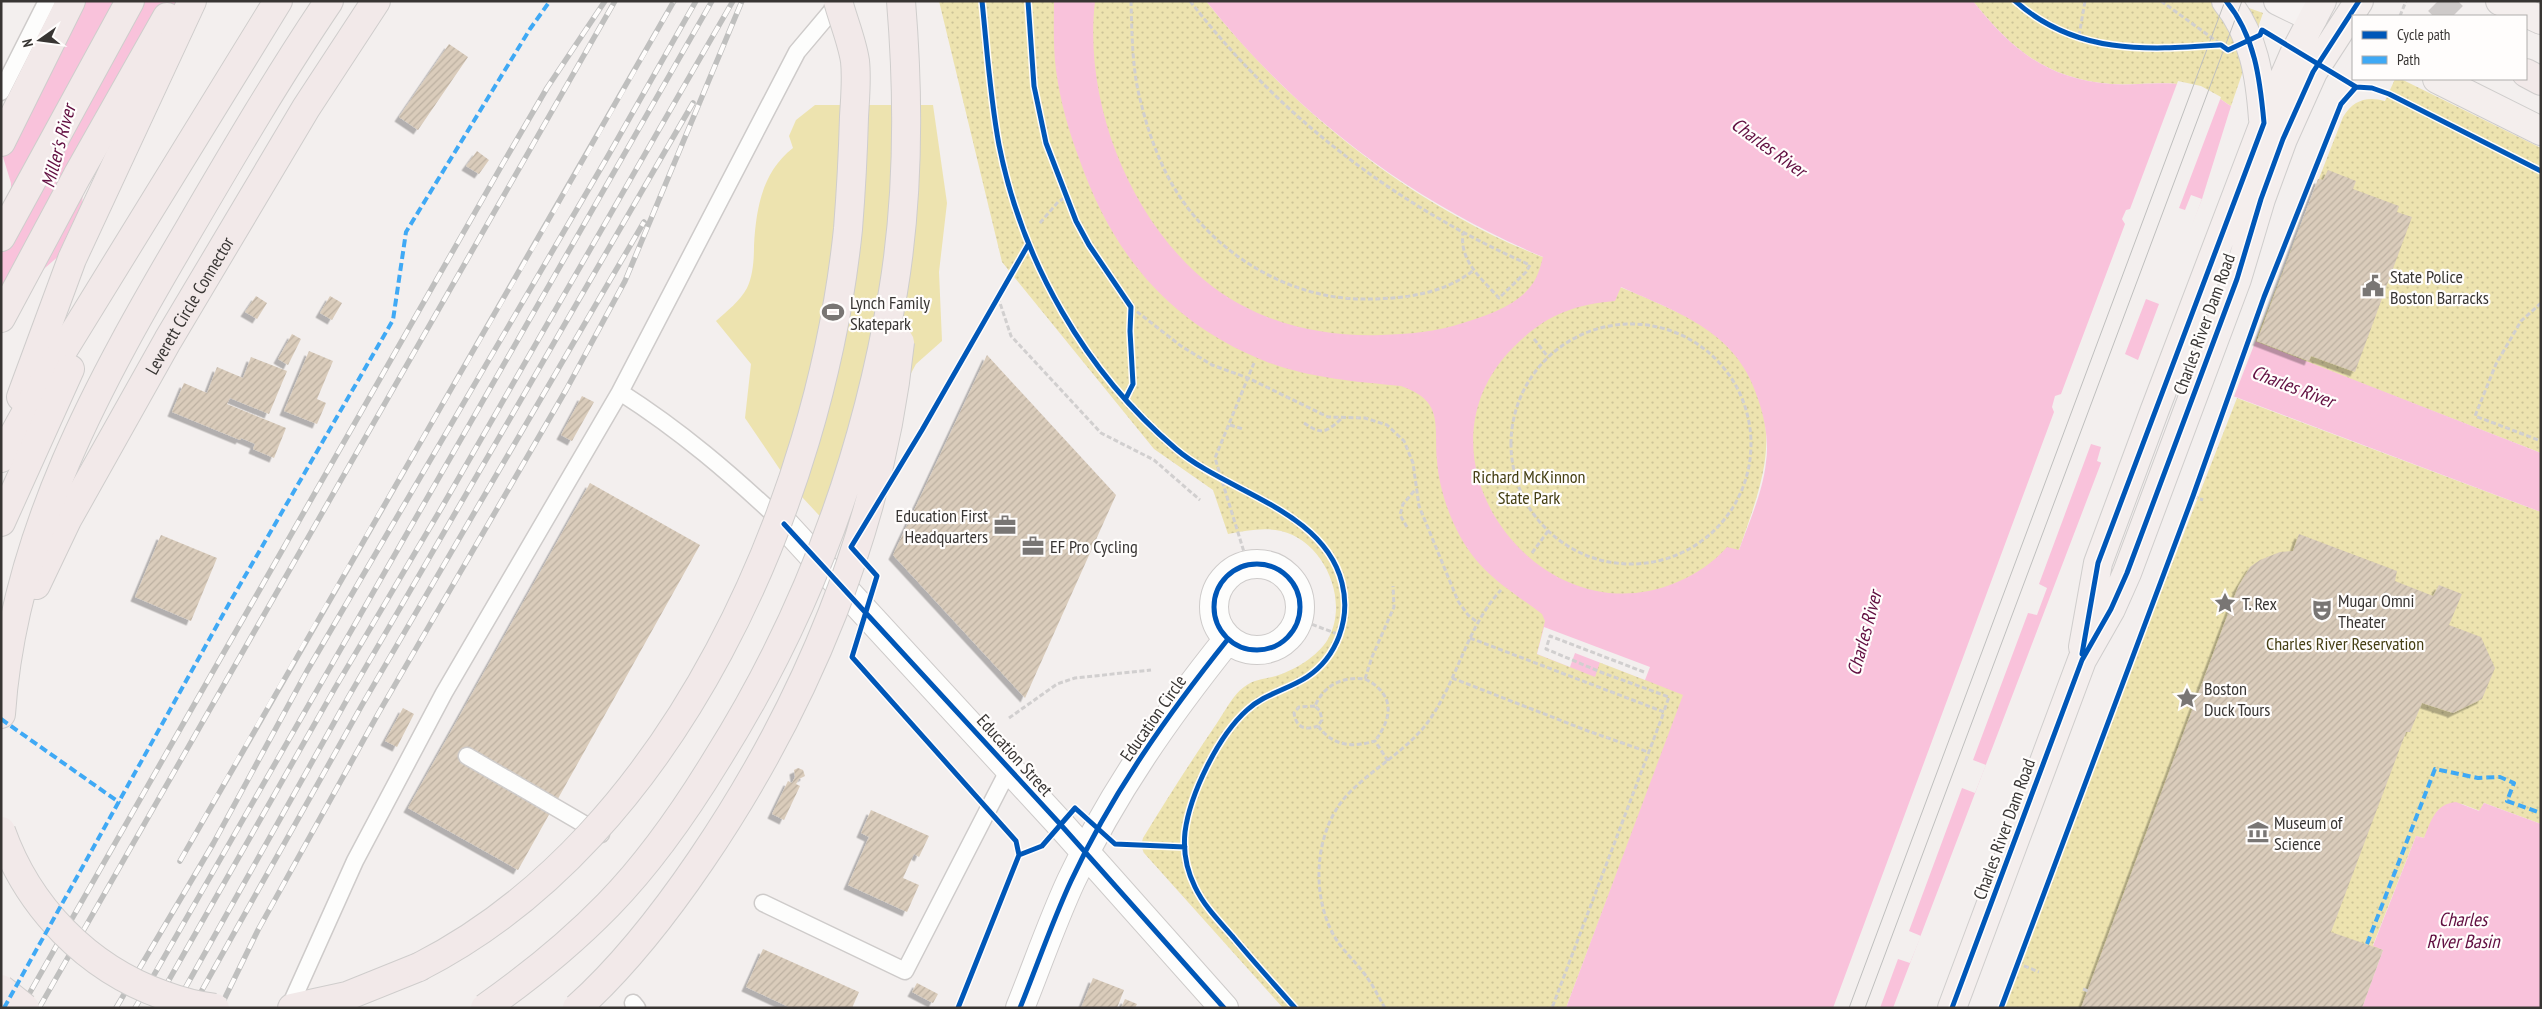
<svg xmlns="http://www.w3.org/2000/svg" width="2542" height="1009" font-family="'PT Sans Narrow',sans-serif">
  <style>
    .park { fill: url(#park-dots) }
    .garden { fill: #ede3af }
    .water { fill: #f9c2db; fill-rule: evenodd }
    .pier { fill: #f3efee; fill-rule: evenodd }
    .building { fill: url(#building-hatch); filter: url(#shadow) }
    .lines { fill: none; stroke-linecap: round; stroke-linejoin: round }
    .motorway-tunnel { stroke: #cecac9; stroke-width: 28; stroke-dasharray: 28 14; stroke-linecap: butt }
    .service-casing { stroke: #cecbca; stroke-width: 19 }
    .minor-casing { stroke: #cecbca; stroke-width: 30 }
    .primary-casing { stroke: #cfcdcc; stroke-width: 30 }
    .trunk-casing { stroke: #cfcdcc; stroke-width: 30 }
    .motorway-casing { stroke: #cfcdcc; stroke-width: 30 }
    .path { stroke: #d1cfcf; stroke-width: 3; stroke-dasharray: 5 2.5; stroke-linecap: butt }
    .service { stroke: #fdfdfc; stroke-width: 16 }
    .minor { stroke: #fdfdfc; stroke-width: 28 }
    .primary { stroke: #f6f2f1; stroke-width: 28 }
    .trunk { stroke: #f4eeed; stroke-width: 28 }
    .motorway { stroke: #f2e9e9; stroke-width: 28 }
    .tram { stroke: #bfbfbe; stroke-width: 1 }
    .rail-casing { stroke: #bfbfbe; stroke-width: 5.5 }
    .rail { stroke: #fffdfc; stroke-width: 4; stroke-dasharray: 11; stroke-linecap: butt }
    .motorway-bridge-casing { stroke: #cfcdcc; stroke-width: 30; stroke-linecap: butt }
    .motorway-bridge { stroke: #f2e9e9; stroke-width: 28 }
    .quiet { stroke: #3fa9f5; stroke-width: 4; stroke-dasharray: 8 4; stroke-linecap: butt }
    .cycleway-casing { stroke: #fffdfc; stroke-width: 8 }
    .cycleway { stroke: #0057b8; stroke-width: 5 }
    .labels { text-anchor: middle; dominant-baseline: central; stroke-width: 4.5; stroke-linejoin: round; paint-order: stroke }
    .poi-label { font-size: 18px; fill: #383533; stroke: #fffdfc; text-anchor: start }
    .street-label { font-size: 18px; fill: #383533; stroke: #fffdfc }
    .park-label { font-size: 18px; fill: #443e12; stroke: #fffdfc }
    .water-label { font-size: 19px; font-style: italic; fill: #610e40; stroke: #fffdfc }
  </style>
  <defs>
    <pattern id="park-dots" width="8" height="8" patternUnits="userSpaceOnUse" patternTransform="scale(1.25)"><rect width="8" height="8" fill="#ede3af"/><path d="M2 2h.1M6 6h.1" fill="none" stroke="#ccc397" stroke-width="1.8" stroke-linecap="round"/></pattern>
    <pattern id="building-hatch" width="6" height="6" patternUnits="userSpaceOnUse" patternTransform="scale(1.25)"><rect width="6" height="6" fill="#daccbb"/><path d="M-1 1l2-2M0 6l6-6M5 7l2-2" fill="none" stroke="#bcb0a1"/></pattern>
    <filter id="shadow"><feDropShadow dx="-4.5" dy="4.5" stdDeviation="0" flood-color="#0004"/></filter>
  </defs>
  <rect width="100%" height="100%" fill="#f3efee"/>
  <!-- park -->
  <path class="park" d="M939 1H1206C1283 98 1381 180 1492 235 1543 260 1599 277 1651 300 1683 315 1718 328 1739 359 1786 428 1763 480 1739 550L1566 1008H1283L1144 853 1141 846 1143 838C1167 799 1191 761 1217 723 1225 711 1233 695 1244 687 1254 679 1265 679 1276 676 1295 670 1318 656 1328 639 1350 600 1324 541 1281 531 1263 527 1246 531 1228 534L1213 490 1154 449 1002 262Z
    M1973 1H2229L2263 13 2231 106C2221 100 2210 91 2198 88 2170 79 2141 86 2111 84 2047 79 2012 50 1973 1Z
    M2395 79H2401L2541 148V453L2255 342 2343 117C2353 100 2367 96 2385 101Z
    M2237 398 2541 512V824L2484 803 2480 811 2462 804 2439 809 2424 838 2416 836 2373 945 2383 950 2362 1008H1998Z"/>
  <!-- garden -->
  <path class="garden" d="M815 105H933L947 203 939 272 942 341 916 364 829 526 789 483 745 418 751 364 716 321C727 311 740 301 747 288 753 276 754 259 754 246 756 209 762 172 793 148L789 136 796 120Z"/>
  <!-- water -->
  <path class="water" d="M75 1H197L82 179 83 229 68 248 1 306V229L11 200V183L3 157 5 141Z
    M1054 1H1095C1083 104 1131 224 1213 287 1261 323 1322 337 1381 335 1409 334 1436 332 1463 323 1488 315 1523 304 1536 278 1539 272 1541 264 1543 257 1409 200 1297 116 1206 1H1973C2012 50 2047 79 2111 84 2141 86 2170 79 2198 88 2210 91 2221 100 2231 106L2202 199 2160 304 2541 453V512L2140 361 1893 1008H1566L1683 695 1600 662 1595 677 1537 654 1545 621 1542 614C1502 584 1475 571 1453 522 1445 504 1438 480 1437 460 1434 424 1444 401 1401 386 1357 382 1309 378 1267 362 1171 324 1114 257 1080 161 1069 132 1060 101 1056 70 1053 47 1054 24 1054 1ZM1621 287C1681 314 1739 332 1759 402 1765 420 1769 443 1766 462 1763 492 1749 522 1739 550L1727 547C1713 563 1695 575 1675 583 1542 638 1409 465 1507 354 1539 319 1568 305 1615 301Z
    M2456 802 2479 811 2484 803 2541 824V1008H2362L2383 950 2373 946 2416 836 2424 838C2431 821 2435 804 2456 802Z"/>
  <!-- pier -->
  <path class="pier" d="M2178 81 2201 86 2221 97 2179 208 2185 210 2191 195 2202 199 2163 303 2256 340 2233 399 2142 364 2102 463 2097 461 2101 447 2091 444 2039 584 2047 588 2037 615 2028 613 1973 760 1986 765 1975 793 1962 788 1909 931 1921 936 1910 963 1898 959 1880 1008H1833L2054 412 2052 407 2055 396 2061 394 2125 224 2122 219 2126 210 2130 209ZM2146 299 2159 304 2138 360 2125 354Z
    M1544 627 1650 667 1645 680 1575 653 1570 667 1537 654Z"/>
  <!-- building -->
  <path class="building" d="M449 44 468 57 418 130 399 117Z
    M477 151 489 160 479 174 466 166Z
    M2328 170 2356 181 2353 189 2399 206 2397 212 2412 217 2355 372 2311 356 2309 361 2257 341 2318 179 2323 180Z
    M256 296 267 303 257 319 245 312Z
    M330 296 342 303 332 320 320 313Z
    M292 334 301 339 288 365 278 359Z
    M309 351 333 361 317 399 326 403 317 424 284 411Z
    M987 355 1116 495 1025 698 893 555Z
    M251 357 287 371 269 414 230 398 227 404 286 428 274 458 253 449 255 444 241 438 240 440 172 412 184 383 207 393 217 367 243 378Z
    M582 396 594 402 572 441 561 435Z
    M590 483 700 545 518 870 408 808Z
    M2299 534 2397 571 2395 581 2433 596 2439 585 2462 594 2449 625 2481 637 2495 668 2482 699 2453 713 2422 703 2410 732H2406L2331 932 2383 950 2362 1008H2081L2238 587 2250 567 2260 560 2280 552 2293 551Z
    M161 535 217 558 191 621 135 597Z
    M403 708 414 714 397 747 385 741Z
    M798 768 803 770 805 776 799 779 796 784 800 786 784 820 772 814 788 781 792 783 795 777 794 770Z
    M871 810 929 836 919 857 914 854 903 878 919 885 907 912 848 885 869 837 861 833Z
    M763 949 859 992 852 1008H791L746 987Z
    M1093 978 1124 990 1117 1008H1081Z
    M917 983 938 994 933 1003 912 992Z
    M1125 999 1137 1004 1135 1008H1121Z"/>
  <g class="lines">
    <!-- motorway-tunnel -->
    <path class="motorway-tunnel" d="M2438 1 2453 16"/>
    <!-- service casing -->
    <g class="service-casing">
      <path id="service" d="M1 92 47 1
        M783 523C730 473 681 431 620 392L797 52 840 1
        M467 756 601 834
        M763 903 905 971 1009 769
        M633 1003 637 1008
        M289 1008 355 861 444 693 620 392"/>
    </g>
    <!-- minor casing -->
    <g class="minor-casing">
      <path id="minor" d="M784 524 1061 825 1224 1008
        M1214 607a43 43 0 1 1 86 0a43 43 0 1 1-86 0Z
        M1020 1008C1037 966 1052 922 1071 881 1112 793 1168 714 1228 639"/>
    </g>
    <!-- primary casing -->
    <g class="primary-casing">
      <path id="primary" d="M2278 1 2313 18"/>
    </g>
    <!-- trunk casing -->
    <g class="trunk-casing">
      <path id="trunk" d="M2226 1C2254 35 2260 77 2263 119
        M2500 1 2541 20
        M2437 79 2541 131
        M2083 647 2098 563 2154 412 2264 123 2294 54 2322 1
        M1952 1008 2082 660 2111 609 2127 573 2237 279 2261 199 2283 139 2313 72 2359 1"/>
    </g>
    <!-- motorway casing -->
    <g class="motorway-casing">
      <g id="motorway">
        <path d="M2526 73 2541 81"/>
        <path d="M1 142 71 1"/>
        <path d="M1 237 130 1"/>
        <path d="M1 318 77 176 167 17"/>
        <path d="M21 397 72 259 192 1"/>
        <path d="M1 458 35 396 278 1"/>
        <path d="M1 522 70 369"/>
        <path id="s1" d="M36 585 67 520 168 340 306 108 376 1"/>
        <path d="M1 714C13 535 100 380 189 229 234 152 279 75 329 1"/>
        <path d="M292 1008 347 996 419 967"/>
      </g>
    </g>
    <!-- path -->
    <path class="path" d="M1131 1C1132 34 1132 68 1140 99 1148 132 1160 166 1178 194 1218 256 1292 300 1366 299 1403 299 1444 294 1474 270
      M1190 1C1280 117 1396 206 1530 265L1526 272 1499 298C1482 279 1459 261 1463 233
      M2161 1 2219 43
      M2400 16 2406 1
      M2079 36 2085 1
      M1040 223 1058 202 1066 197
      M998 297 1011 336 1101 433 1154 460 1200 500
      M2541 303 2521 321 2496 364 2475 416 2541 441
      M1131 307 1181 346 1212 365 1248 378 1328 417 1365 418 1387 425 1404 441 1413 463 1419 506 1458 601 1468 615 1477 622
      M1511 444a120 120 0 1 1 240 0a120 120 0 1 1-240 0Z
      M1534 339 1548 357
      M1304 423C1322 435 1325 433 1341 419
      M1230 425 1243 429
      M2193 496 2203 500
      M1407 527 1400 515 1403 504 1415 490
      M1532 553 1548 531
      M1248 565 1215 458 1254 363
      M1298 619 1340 635
      M1470 638 1664 712 1552 1008
      M1644 672 1550 636 1546 649 1603 673 1669 697 1664 711
      M1452 678 1588 731 1648 752
      M1365 679C1395 694 1393 717 1375 741
      M1315 706 1299 707 1294 713C1296 727 1304 731 1318 726
      M1009 718 1057 684 1075 678 1151 670
      M1388 761 1375 741C1352 748 1333 746 1318 726L1322 720 1320 711 1315 706C1324 685 1343 676 1365 679L1372 657 1394 607 1393 586
      M2017 963 2039 972
      M2083 989 2088 991
      M1385 1008C1378 996 1372 983 1363 972 1353 959 1341 949 1333 934 1310 891 1315 827 1350 792 1375 767 1407 750 1428 722 1458 680 1466 628 1501 590"/>
    <!-- service -->
    <use href="#service" class="service"/>
    <!-- minor -->
    <use href="#minor" class="minor"/>
    <!-- primary -->
    <use href="#primary" class="primary"/>
    <!-- trunk -->
    <use href="#trunk" class="trunk"/>
    <!-- motorway -->
    <use href="#motorway" class="motorway"/>
    <!-- tram -->
    <path class="tram" d="M1849 1008 2225 1
      M1865 1008 2242 1"/>
    <!-- rail casing -->
    <g class="rail-casing">
      <path id="rail" d="M180 861C343 573 511 289 674 1
        M21 1008 502 165 547 88 605 1
        M39 1008 615 1
        M116 1008 213 844 307 671 608 156 696 1
        M135 1008 712 1
        M153 1008 335 688 442 507 733 1
        M174 1008 349 696 693 103
        M192 1008 362 705 644 222
        M220 1008 258 930 378 714 566 390 625 281 742 1"/>
    </g>
    <!-- rail -->
    <use href="#rail" class="rail"/>
    <!-- motorway-bridge casing -->
    <g class="motorway-bridge-casing">
      <path id="motorway-bridge" d="M1 831C28 907 87 968 163 995 179 1001 197 1006 215 1008
        M419 967C675 837 820 501 848 229 851 191 853 154 854 117 855 99 857 79 855 61 852 41 843 20 838 1
        M1 989 25 1008
        M485 1008C529 977 570 944 608 905 650 862 686 810 717 759 807 616 865 458 893 292 909 196 909 98 901 1
        M577 1008C625 965 665 913 701 860 805 707 881 528 900 342"/>
    </g>
    <!-- motorway-bridge -->
    <use href="#motorway-bridge" class="motorway-bridge"/>
    <!-- quiet -->
    <path class="quiet" d="M1 719 120 803
      M2367 944 2435 769 2478 778 2500 777 2514 783 2507 801 2541 813
      M4 1008 230 602 393 320 406 232 530 29 550 1"/>
    <!-- cycleway casing -->
    <g class="cycleway-casing">
      <path id="cycleway" d="M982 1C987 49 990 97 999 145 1022 261 1085 372 1176 449 1226 492 1324 510 1342 583 1351 619 1337 657 1307 677 1287 690 1264 694 1247 710 1218 736 1190 794 1185 832 1183 851 1187 871 1195 887 1204 906 1219 921 1233 937 1253 961 1274 984 1295 1008
        M1028 1 1034 86 1046 143 1076 221 1089 245 1131 307 1130 331 1133 384 1126 398
        M2015 1C2076 55 2146 50 2221 45L2228 50 2260 35 2262 30 2356 87
        M2356 87 2372 88 2389 94 2541 171
        M784 524 1061 825 1224 1008
        M1214 607a43 43 0 1 1 86 0a43 43 0 1 1-86 0Z
        M2082 654 2098 563 2264 123C2260 79 2255 36 2226 1
        M1019 855 1042 846 1075 808 1115 844 1185 847
        M958 1008 1019 855 1016 841 852 657 877 576 851 547 922 430 1028 245
        M1020 1008C1037 966 1052 922 1071 881 1112 793 1168 714 1228 639
        M1952 1008 2082 660 2111 609 2127 573 2237 279 2261 199 2283 139 2313 72 2359 1
        M2001 1008 2193 496 2264 297 2341 104 2356 87"/>
    </g>
    <!-- cycleway -->
    <use href="#cycleway" class="cycleway"/>
  </g>
  <!-- icons -->
  <defs>
    <g id="civic-bare" transform="scale(1.725)"><path d="M-.6-6.5H3V-4.5H.6V-3L4-1V1h2V6H-6V1h2V-1L-.6-3ZM-1.2 2.5V6h2.4V2.5Z" fill="#797674" stroke="#fffdfc" stroke-width="2.5" paint-order="stroke"/></g>
    <g id="stadium-bare" transform="scale(1.725)"><path d="M0-5a6.5 5 0 1 0 0 10a6.5 5 0 1 0 0-10ZM-3.5-1.8h7v3.6h-7Z" fill="#797674" stroke="#fffdfc" stroke-width="2.5" paint-order="stroke"/></g>
    <g id="office-bare" transform="scale(1.725)"><path d="M-6-3h4V-5.5h4V-3h4V5H-6ZM-1-4.5V-3h2v-1.5ZM-6 0V1H6V0Z" fill="#797674" stroke="#fffdfc" stroke-width="2.5" paint-order="stroke"/></g>
    <g id="sight-bare" transform="scale(1.725)"><path d="M0-6L1.8-2.2L6-1.7L2.9 1.2L3.7 5.4L0 3.3L-3.7 5.4L-2.9 1.2L-6-1.7L-1.8-2.2Z" fill="#797674" stroke="#fffdfc" stroke-width="2.5" paint-order="stroke"/></g>
    <g id="theatre-bare" transform="scale(1.725)"><path d="M-5-5.5Q0-4 5-5.5V0Q5 5 0 6Q-5 5-5 0ZM-3.3-2.5H-1v1.5H-3.3ZM1-2.5H3.3v1.5H1ZM-2.8 1Q0 5.5 2.8 1Z" fill="#797674" stroke="#fffdfc" stroke-width="2.5" paint-order="stroke"/></g>
    <g id="museum-bare" transform="scale(1.725)"><path d="M0-6L6-3V-2H-6V-3ZM-5-1h2V3h-2ZM-1-1h2V3h-2ZM3-1h2V3H3ZM-6 4H6V6H-6Z" fill="#797674" stroke="#fffdfc" stroke-width="2.5" paint-order="stroke"/></g>
  </defs>
  <g fill-rule="evenodd">
    <use href="#civic-bare" x="2373" y="286"/>
    <use href="#stadium-bare" x="833" y="312"/>
    <use href="#office-bare" x="1005" y="525"/>
    <use href="#office-bare" x="1033" y="546"/>
    <use href="#sight-bare" x="2225" y="603"/>
    <use href="#theatre-bare" x="2322" y="610"/>
    <use href="#sight-bare" x="2187" y="698"/>
    <use href="#museum-bare" x="2258" y="832"/>
  </g>
  <g class="labels">
    <!-- poi labels -->
    <g class="poi-label">
      <text x="2390" y="276">State Police<tspan x="2390" dy="21">Boston Barracks</tspan></text>
      <text x="850" y="302">Lynch Family<tspan x="850" dy="21">Skatepark</tspan></text>
      <text x="988" y="515" text-anchor="end">Education First<tspan x="988" dy="21">Headquarters</tspan></text>
      <text x="1050" y="546">EF Pro Cycling</text>
      <text x="2338" y="600">Mugar Omni<tspan x="2338" dy="21">Theater</tspan></text>
      <text x="2242" y="603">T. Rex</text>
      <text x="2204" y="688">Boston<tspan x="2204" dy="21">Duck Tours</tspan></text>
      <text x="2274" y="822">Museum of<tspan x="2274" dy="21">Science</tspan></text>
    </g>
    <!-- street labels -->
    <g class="street-label">
      <text stroke="none"><textPath href="#s1" startOffset="319">Leverett Circle Connector</textPath></text>
      <text transform="translate(2204 324) rotate(-70)">Charles River Dam Road</text>
      <text transform="translate(1153 718) rotate(-55)">Education Circle</text>
      <text transform="translate(1015 755) rotate(48)">Education Street</text>
      <text transform="translate(2004 829) rotate(-70)">Charles River Dam Road</text>
    </g>
    <!-- park labels -->
    <g class="park-label">
      <text x="1529" y="476">Richard McKinnon<tspan x="1529" dy="21">State Park</tspan></text>
      <text x="2345" y="643">Charles River Reservation</text>
    </g>
    <!-- water labels -->
    <g class="water-label">
      <text transform="translate(58 146) rotate(-75)">Miller's River</text>
      <text transform="translate(1769 147) rotate(36)">Charles River</text>
      <text transform="translate(2293 386) rotate(21)">Charles River</text>
      <text transform="translate(1864 633) rotate(-75)">Charles River</text>
      <text x="2463" y="919">Charles<tspan x="2463" dy="22">River Basin</tspan></text>
    </g>
  </g>
  <!-- border -->
  <rect width="2542" height="1009" fill="none" stroke="#383533" stroke-width="5"/>
  <!-- legend -->
  <rect x="2352" y="15" width="175" height="65" fill="#fffdfc" stroke="#afadac"/>
  <rect x="2362" y="31" width="25" height="8" fill="#0057b8" stroke="#afadac"/>
  <text x="2397" y="40" font-size="15" fill="#383533">Cycle path</text>
  <rect x="2362" y="56" width="25" height="8" fill="#3fa9f5" stroke="#afadac"/>
  <text x="2397" y="65" font-size="15" fill="#383533">Path</text>
  <!-- north arrow -->
  <g transform="translate(40 40) rotate(256)" stroke="#fffdfc" stroke-width="4" paint-order="stroke">
  <path d="M0-4L9 19L0 12L-9 19Z" fill="#383533"/>
  <text y="-8" font-size="14" font-weight="bold" text-anchor="middle" fill="#383533">N</text>
  </g>
</svg>
